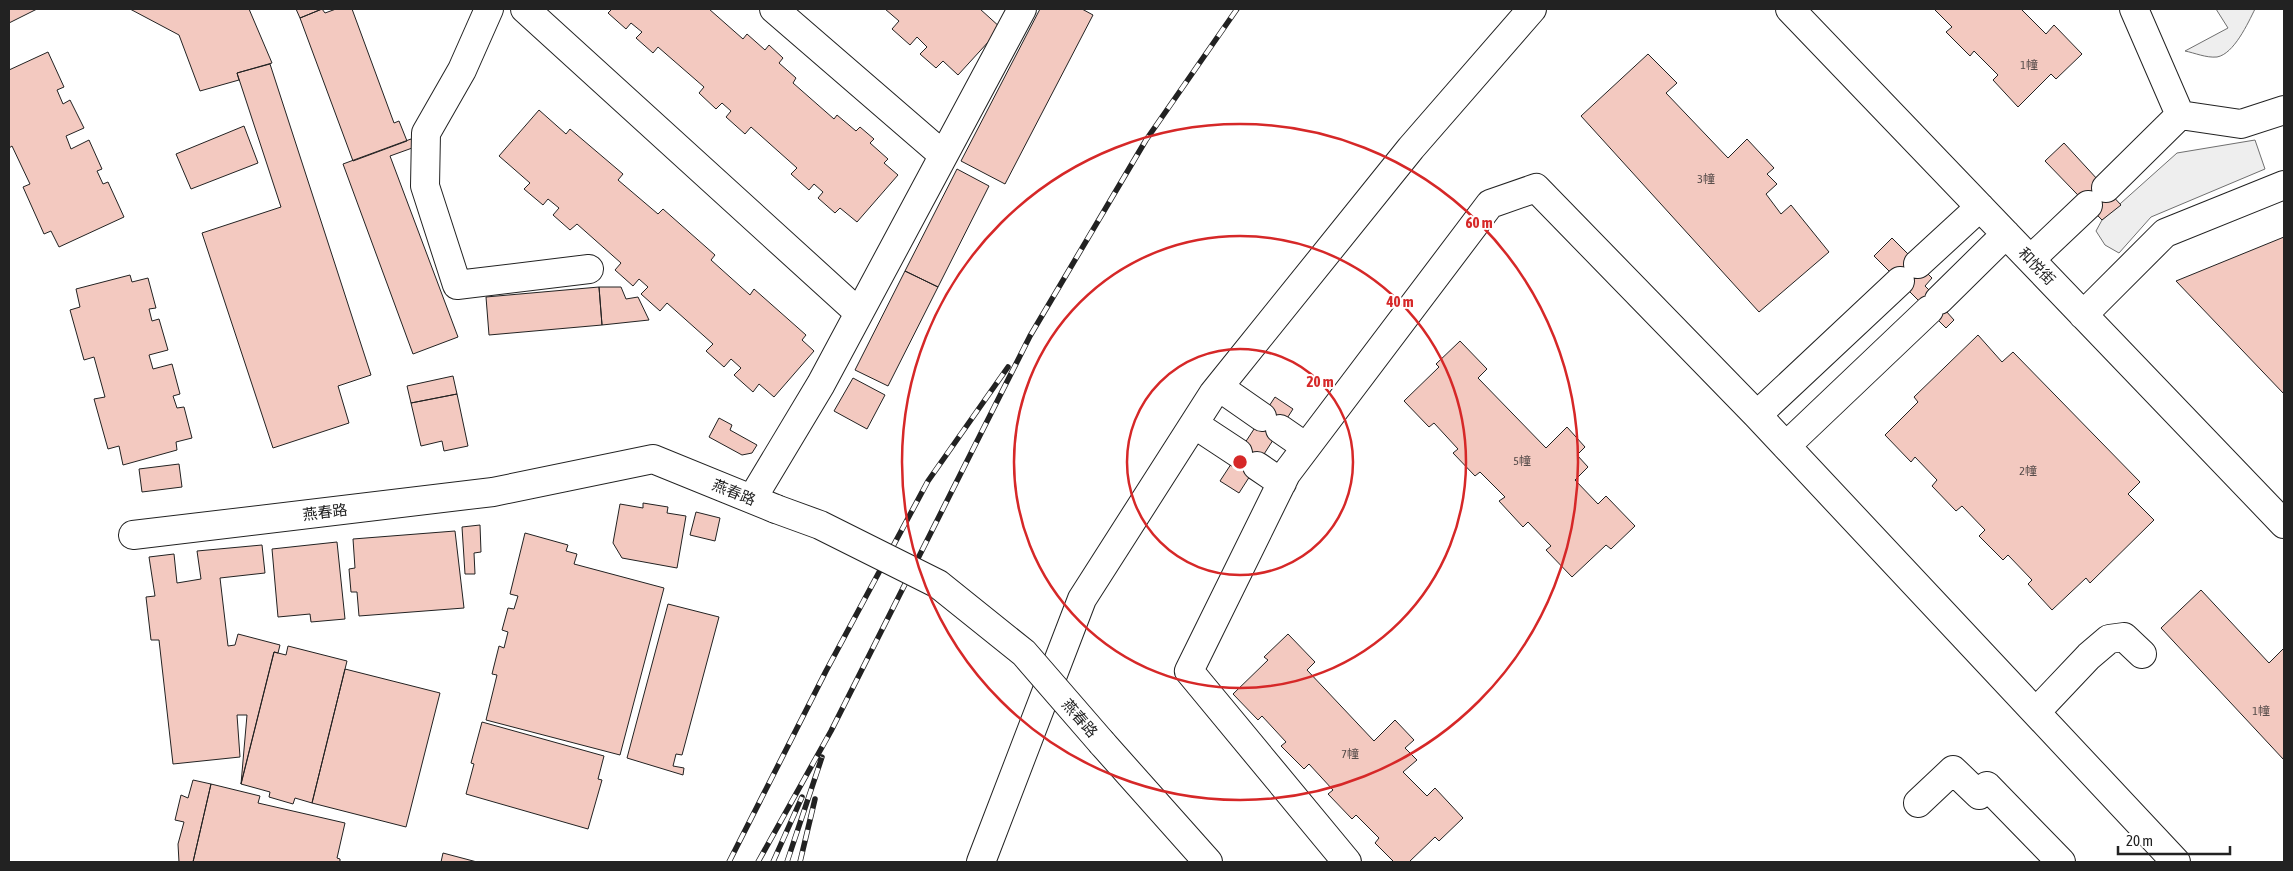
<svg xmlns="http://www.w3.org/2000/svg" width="2293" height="871" font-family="'Asap Condensed','Noto Sans SC',sans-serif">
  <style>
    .green { fill: #eee; stroke: #6f6f6f }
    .building { fill: #f3c9c0; stroke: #222 }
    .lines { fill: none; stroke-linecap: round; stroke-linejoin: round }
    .minor-casing { stroke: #222; stroke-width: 30 }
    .minor { stroke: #fff; stroke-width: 28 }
    .rail-casing { stroke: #222; stroke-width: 5.5 }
    .rail { stroke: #fff; stroke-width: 4; stroke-dasharray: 11; stroke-linecap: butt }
    .minor-bridge-casing { stroke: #222; stroke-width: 30; stroke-linecap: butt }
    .minor-bridge { stroke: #fff; stroke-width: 28 }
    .ring { fill: none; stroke: #d62828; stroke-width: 2.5 }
    .labels { text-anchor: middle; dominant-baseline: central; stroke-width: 4; stroke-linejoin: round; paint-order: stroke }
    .number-label { font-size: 12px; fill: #564c4a }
    .street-label { font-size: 15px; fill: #222; stroke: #fff }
    .centre { fill: #d62828; stroke: #fff; stroke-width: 2.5 }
    .ring-label { font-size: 15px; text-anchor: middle; font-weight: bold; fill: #d62828; stroke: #fff; stroke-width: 4; stroke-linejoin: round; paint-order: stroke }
  </style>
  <rect width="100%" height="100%" fill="#fff"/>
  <!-- green -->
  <path class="green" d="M2216 9H2255C2248 23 2234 54 2217 57 2206 58 2195 53 2185 51L2228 28Z
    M2255 140 2265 169 2151 217 2119 253 2105 245 2096 231 2102 220 2177 153Z"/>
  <!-- building -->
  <path class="building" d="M9 9H37L9 23Z
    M130 9H249L272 63 237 73 239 80 200 91 179 35Z
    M296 9H322L300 18Z
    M322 9 325 13 336 9H352L394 123 399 121 407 141 353 161 300 18Z
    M612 9H709L743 39 747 34 765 50 769 45 783 58 779 63 796 78 793 83 834 119 837 115 856 131 860 127 874 139 870 143 888 159 884 163 898 175 857 222 840 208 835 213 818 198 823 192 814 184 809 190 791 174 797 168 751 127 745 134 726 117 731 111 722 103 716 109 699 93 704 87 658 47 653 53 636 38 642 32 631 23 626 29 608 13Z
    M885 9H980L1001 28 958 75 943 61 936 68 920 54 927 47 917 37 910 45 892 29 899 21Z
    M1040 9H1082L1093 15 1005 184 961 161Z
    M1934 9H2021L2046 34 2054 25 2082 54 2056 79 2051 74 2018 107 1993 80 1998 75 1974 51 1970 56 1946 32 1952 27Z
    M48 52 64 87 57 90 63 104 70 100 84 128 66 136 71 149 89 140 102 169 97 171 103 184 108 182 124 217 59 247 51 231 44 234 23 187 30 184 12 146 9 148V70Z
    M1648 54 1677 83 1666 93 1728 158 1747 139 1774 168 1767 174 1777 184 1766 194 1781 214 1791 205 1829 252 1759 312 1581 116Z
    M270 64 371 375 338 386 349 423 273 448 202 233 281 207 237 73Z
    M539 110 566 134 570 129 623 174 618 180 658 214 663 209 715 255 711 260 750 295 754 289 806 335 802 340 814 351 774 397 759 384 753 392 734 375 741 368 731 359 724 367 706 351 713 344 667 303 660 311 641 294 648 287 639 279 633 286 615 270 621 263 577 224 570 230 553 215 559 208 548 199 543 205 524 189 530 183 499 156Z
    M244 126 258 163 191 189 176 154Z
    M411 139 415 147 390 156 458 337 413 354 343 164Z
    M2064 143 2121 205 2102 220 2045 161Z
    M957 169 989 186 938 287 905 271Z
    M2284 237V394L2176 281Z
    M1892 238 1932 278 1925 286 1948 309 1946 311 1954 320 1946 328 1874 256Z
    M905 271 938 287 888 386 855 370Z
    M130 275 132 282 148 278 156 308 149 309 152 321 159 319 168 350 149 355 153 369 172 364 180 394 173 396 177 408 184 407 192 438 176 442 177 450 123 465 119 446 108 449 94 399 105 397 94 357 84 360 70 310 80 307 76 289Z
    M599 287H621L626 299 638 297 649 320 602 325Z
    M599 287 602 325 489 335 486 297Z
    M1978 335 2002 362 2013 352 2140 482 2128 494 2154 520 2090 583 2086 578 2052 610 2028 584 2032 580 2008 555 2003 560 1979 536 1985 530 1962 506 1956 511 1932 486 1937 480 1915 457 1911 462 1885 435 1918 402 1914 397Z
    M1460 341 1487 369 1478 378 1546 448 1567 427 1585 447 1577 455 1588 467 1575 480 1598 504 1606 496 1635 526 1611 549 1606 545 1572 577 1546 550 1551 546 1528 522 1523 527 1499 501 1505 497 1480 472 1475 476 1453 453 1458 449 1434 423 1429 427 1404 401 1439 367 1436 364Z
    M453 376 457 394 411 403 407 386Z
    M853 378 885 395 867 429 834 411Z
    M457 394 468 446 444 451 442 441 421 446 411 403Z
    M1275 397 1293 409 1239 493 1220 481Z
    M719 418 732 425 730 430 757 445 752 453 742 455 709 437Z
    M179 464 182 487 142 492 139 469Z
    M643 503 668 507 667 513 686 516 677 568 622 558 613 543 620 504 643 508Z
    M696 512 720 518 715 541 690 535Z
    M480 525 481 552 474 553 475 574H465L462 527Z
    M455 531 464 608 359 616 357 592H351L349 569 355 568 353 539Z
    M525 533 568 545 566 551 577 554 574 564 664 588 620 755 486 720 497 675 492 674 499 646 504 648 508 632 502 630 508 608 514 609 518 596 510 594Z
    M337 542 345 619 311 622 310 614 278 617 272 549Z
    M262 545 265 573 220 578 228 646 235 645 238 634 280 645 278 653 274 652 241 784 247 715H237L240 757 173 764 159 640H151L146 597 155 596 149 557 174 554 177 583 201 579 197 551Z
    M2201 590 2269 663 2284 648V760L2161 628Z
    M668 604 719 617 682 755 676 754 673 766 684 768 683 775 627 758Z
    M1288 634 1315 662 1307 670 1374 741 1395 720 1414 740 1405 748 1417 760 1403 772 1427 796 1435 788 1463 818 1439 841 1435 837 1409 862H1394L1375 843 1379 838 1356 815 1352 819 1328 794 1333 790 1309 764 1304 769 1281 746 1286 742 1262 716 1258 720 1233 694 1268 660 1264 657Z
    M288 646 347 661 312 803 295 798 293 804 269 797 270 792 241 784 274 652 286 655Z
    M345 669 440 693 406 827 312 803Z
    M482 722 604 756 598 779 602 780 588 829 466 794 474 764 471 763Z
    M193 780 211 784 193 862H179L178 844 184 822 175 820 181 795 188 798Z
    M211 784 260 796 258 803 345 823 337 858 340 859V862H193Z
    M443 853 477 862H441Z"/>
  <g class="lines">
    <!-- minor casing -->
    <g class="minor-casing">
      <path id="minor" d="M489 9 462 70 426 133 425 186 457 285 589 269
        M525 9 859 313
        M774 9 943 155
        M1790 9 2284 524
        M2134 9 2180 115
        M2180 115 2241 124 2284 110
        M2106 188 2180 115
        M2031 259 2088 205
        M1918 264 1980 207
        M1939 300 2006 234
        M2083 315 2165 233 2284 185
        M1219 387 1262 417
        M1757 415 1900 281
        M1194 424 1238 453
        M1280 429 1306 447
        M1786 446 1929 310
        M1257 466 1282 483
        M752 499 821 384 1022 9
        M133 535 493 492 653 459 776 509
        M2036 712 2089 656 2109 639 2124 637 2142 654
        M1102 743 1208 862
        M1918 803 1953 770 1979 795 1987 786 2061 862
        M981 862 1082 599 1213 394 1411 148 1532 9
        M1347 862 1189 671 1286 474 1490 204 1536 188 1757 415 2176 862"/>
    </g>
    <!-- minor -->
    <use href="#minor" class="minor"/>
    <!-- rail casing -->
    <g class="rail-casing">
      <path id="rail" d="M729 862 826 671 928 481 1008 367
        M758 862 831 731 1030 336 1146 140 1237 9
        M773 862 802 797
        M787 862 822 757
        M800 862 815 799"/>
    </g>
    <!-- rail -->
    <use href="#rail" class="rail"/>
    <!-- minor-bridge casing -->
    <g class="minor-bridge-casing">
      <path id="minor-bridge" d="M776 509 820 525 938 584 1024 653 1102 743"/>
    </g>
    <!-- minor-bridge -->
    <use href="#minor-bridge" class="minor-bridge"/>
  </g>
  <!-- distance rings -->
  <g class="ring">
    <circle cx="1240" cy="462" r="113"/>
    <circle cx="1240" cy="462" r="226"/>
    <circle cx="1240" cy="462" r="338"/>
  </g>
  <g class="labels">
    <!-- number labels -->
    <g class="number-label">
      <text x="2029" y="65">1幢</text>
      <text x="1706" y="179">3幢</text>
      <text x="1522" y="461">5幢</text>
      <text x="2028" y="471">2幢</text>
      <text x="2261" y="711">1幢</text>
      <text x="1350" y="754">7幢</text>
    </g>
    <!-- street labels -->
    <g class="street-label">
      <text transform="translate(2037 266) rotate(46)">和悦街</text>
      <text transform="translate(734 492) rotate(22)">燕春路</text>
      <text transform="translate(325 512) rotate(-7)">燕春路</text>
      <text transform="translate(1080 718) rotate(49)">燕春路</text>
    </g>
  </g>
  <circle cx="1240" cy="462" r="8" class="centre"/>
  <g class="ring-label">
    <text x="1479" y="228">60 m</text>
    <text x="1400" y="307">40 m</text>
    <text x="1320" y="387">20 m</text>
  </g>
  <!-- border -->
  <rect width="2293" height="871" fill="none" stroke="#222222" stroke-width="20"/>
  <!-- scale -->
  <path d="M2118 846v8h112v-8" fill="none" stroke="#222222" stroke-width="2.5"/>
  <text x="2126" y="846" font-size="15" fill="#222222" stroke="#ffffff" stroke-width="4" paint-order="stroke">20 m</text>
</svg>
